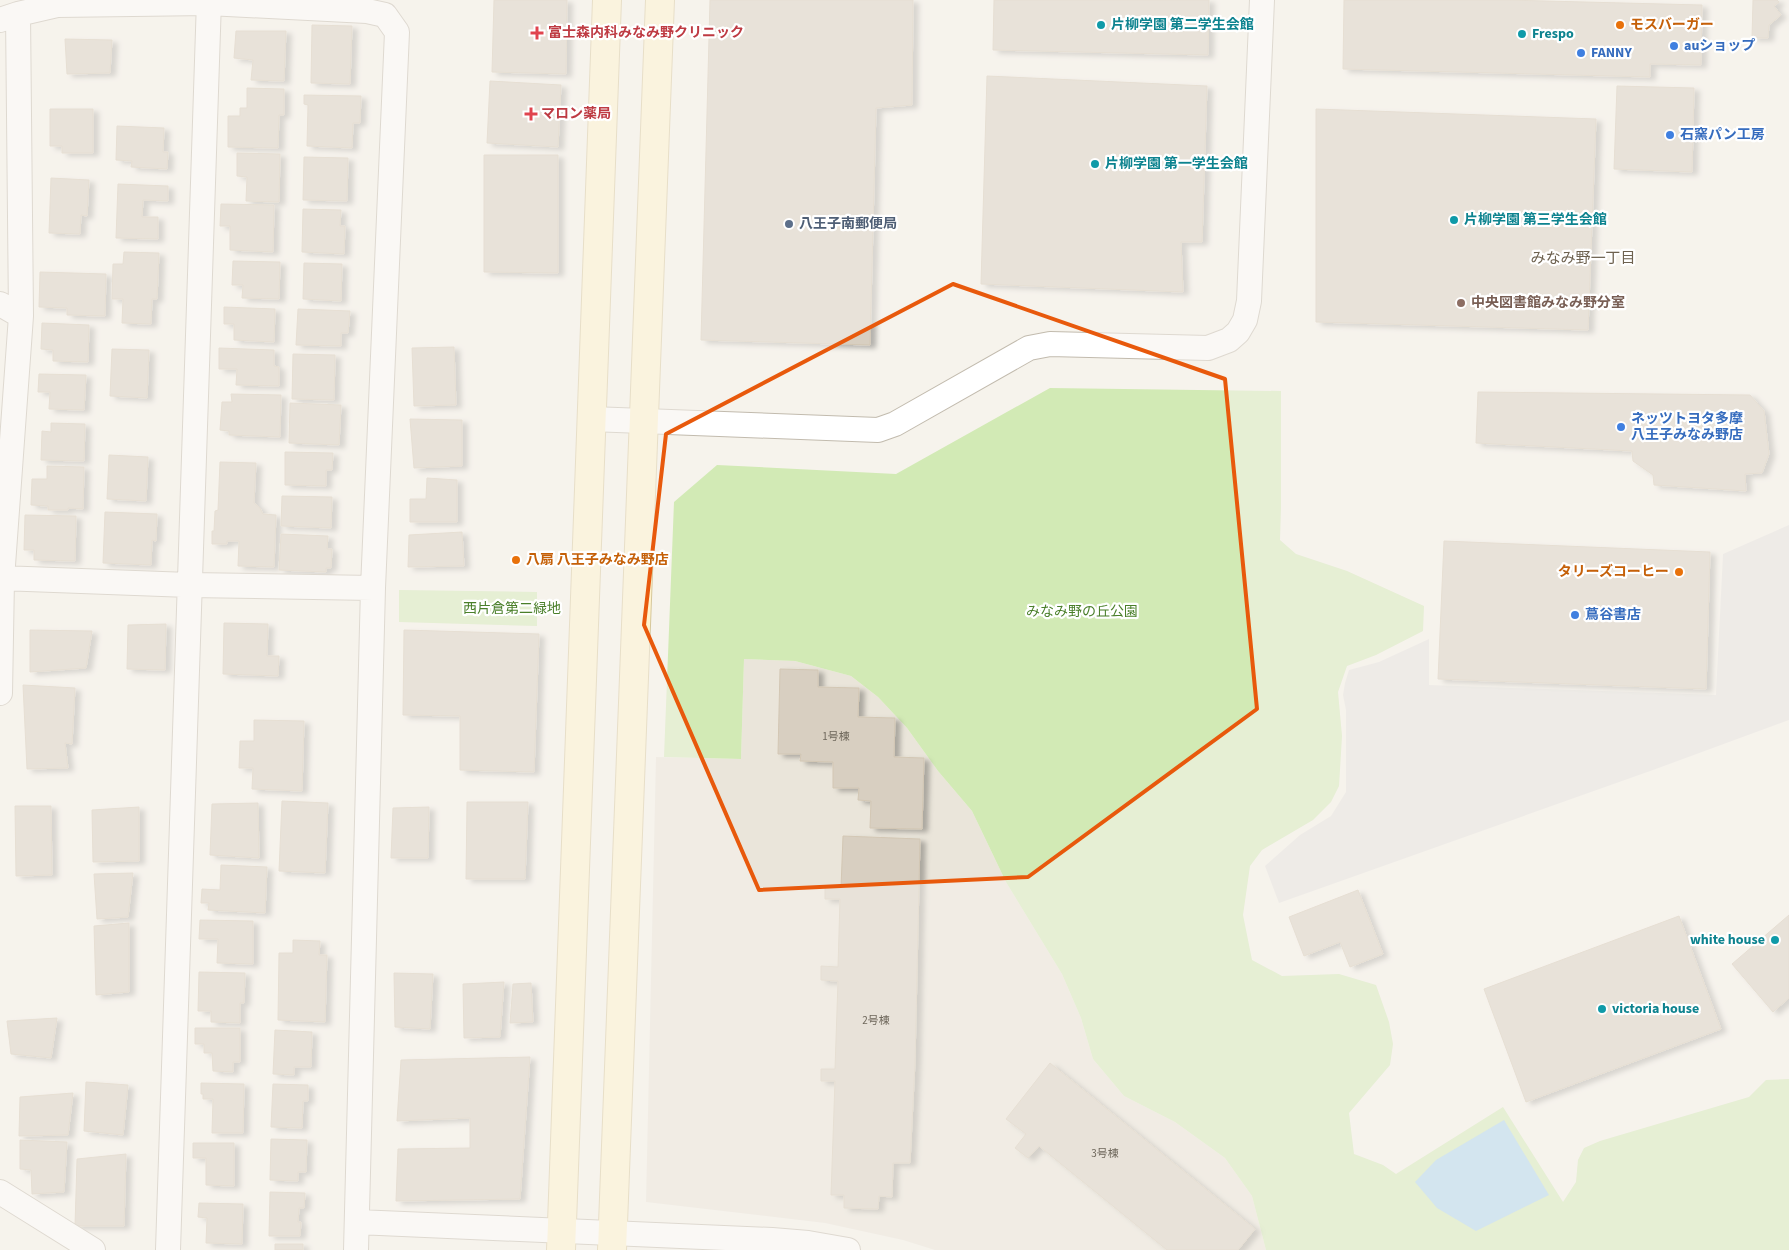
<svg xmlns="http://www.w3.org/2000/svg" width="1789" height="1250" font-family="'Source Sans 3','Noto Sans JP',sans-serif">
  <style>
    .residential { fill: #eae5da }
    .green { fill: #d2eab5 }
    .parking { fill: #e5e3e0 }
    .water { fill: #a9d4f2 }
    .building { fill: #d8cfc1; stroke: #d3c7b4; filter: url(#shadow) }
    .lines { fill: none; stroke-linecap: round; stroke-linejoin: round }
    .street-casing { stroke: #c2bbae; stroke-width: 26 }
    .secondary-casing { stroke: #d6c79b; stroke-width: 30 }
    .street { stroke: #fff; stroke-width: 24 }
    .secondary { stroke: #fff3cd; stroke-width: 28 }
    .marked { fill: none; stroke: #e8590c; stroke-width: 4; stroke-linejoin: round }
    .culture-dot { fill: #0f9aa8; stroke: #fff; stroke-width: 2 }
    .food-dot { fill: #e8710a; stroke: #fff; stroke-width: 2 }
    .health-dot { fill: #e0444e; stroke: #fff; stroke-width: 2 }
    .shop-dot { fill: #3f7fe0; stroke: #fff; stroke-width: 2 }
    .service-dot { fill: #5c6f8a; stroke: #fff; stroke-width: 2 }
    .education-dot { fill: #8d6e63; stroke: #fff; stroke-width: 2 }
    .labels { text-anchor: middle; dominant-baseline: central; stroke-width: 4.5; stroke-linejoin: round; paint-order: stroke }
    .number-label { font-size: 11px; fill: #6e675b }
    .culture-label { font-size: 14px; font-weight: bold; fill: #0d838f; stroke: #fff; text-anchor: start }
    .food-label { font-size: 14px; font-weight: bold; fill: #c56008; stroke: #fff; text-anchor: start }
    .health-label { font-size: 14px; font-weight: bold; fill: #be3a42; stroke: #fff; text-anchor: start }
    .shop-label { font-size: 14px; font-weight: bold; fill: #366cbe; stroke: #fff; text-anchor: start }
    .service-label { font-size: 14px; font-weight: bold; fill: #4e5e75; stroke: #fff; text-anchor: start }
    .education-label { font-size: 14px; font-weight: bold; fill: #785e54; stroke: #fff; text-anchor: start }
    .park-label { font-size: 14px; fill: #4a7f2a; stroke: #fff }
    .neighbourhood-label { font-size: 15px; fill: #6e6250; stroke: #fff }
  </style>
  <defs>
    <filter id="shadow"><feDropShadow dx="5.5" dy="3" stdDeviation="2.5" flood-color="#0004"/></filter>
  </defs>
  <rect width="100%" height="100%" fill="#f6f3ec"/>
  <!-- residential -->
  <path class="residential" d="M744 659 795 661 851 676 878 697 907 728 938 771 972 811 1006 882 1062 974 1081 1018 1093 1059 1124 1096 1175 1122 1225 1158 1252 1196 1266 1250H935L903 1240 825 1223 646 1202 656 757 741 759Z"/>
  <!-- green -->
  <path class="green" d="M1050 388 1281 391V507L1280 540 1296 554 1347 571 1424 606 1423 631 1376 655 1347 666 1338 692 1342 736 1339 786 1331 802 1313 820 1262 850 1250 866 1243 915 1252 960 1282 976 1339 974 1376 985 1389 1022 1393 1044 1390 1065 1349 1113 1354 1154 1383 1165 1396 1174 1503 1107 1563 1202 1576 1182 1578 1160 1584 1148 1600 1141 1749 1097 1766 1080 1789 1079V1250H1266L1252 1196 1225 1158 1175 1122 1124 1096 1093 1059 1081 1018 1062 974 1006 882 972 811 938 771 907 728 878 697 851 676 795 661 744 659 741 759 664 757 674 502 717 465 896 474Z
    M399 590 537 592V626L399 622Z"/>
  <!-- parking -->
  <path class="parking" d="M1789 525V720L1653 770 1279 903 1265 866 1300 835 1331 816 1346 792V710L1343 695 1345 683 1349 670 1379 662 1429 639V685L1716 695 1723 554Z"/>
  <!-- water -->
  <path class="water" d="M1504 1120 1549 1195 1476 1231 1437 1208 1415 1182 1436 1160Z"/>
  <!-- building -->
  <path class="building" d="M494 0H567L566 74 492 72Z
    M710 0H913L912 105 876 108 870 345 701 340Z
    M994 0H1209L1208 55 993 50Z
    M1344 0H1506L1702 5 1701 65 1650 64V77L1343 69Z
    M1753 0H1777L1779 2 1774 6 1781 15 1769 25 1768 38H1752Z
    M312 25 352 26 350 84 311 83Z
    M236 31H286L284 81 251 80 253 60 234 58Z
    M65 39 112 40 110 73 67 74Z
    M987 76 1207 86 1202 242H1181L1183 292 981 284Z
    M490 81 561 85 558 147 487 143Z
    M1617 86 1694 88 1692 172 1614 169Z
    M247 88 284 89V115H279L278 148 228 147V116H240V108H247Z
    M304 95 361 96 360 123H353L352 148 307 146 308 105 304 104Z
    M50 109H93V153H62V146H50Z
    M1316 109 1596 119 1588 330 1316 322Z
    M117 126 164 128 163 152H168L167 169 131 167 132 161 116 160Z
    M237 153 280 154 279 202 246 201 247 177 237 176Z
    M484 155H558V273L484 272Z
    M304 157 348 158 347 201 303 200Z
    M51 178 89 180 87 216 81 215 80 234 49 233Z
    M118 184 168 186V201L143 200 142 217H158V239L116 238Z
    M221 204 274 205 273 252 230 250V226H220Z
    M303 209 341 210 340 226H345L344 254 302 252Z
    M124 252 159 253 157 299H152L151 324 122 323 123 299H112L113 264H123Z
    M233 261 280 262 279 299 242 298 243 285H232Z
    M304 263 342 264 341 301 303 299Z
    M40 272 106 274 105 316 67 315V308L39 307Z
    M224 307 275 309 274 342 234 340V324H224Z
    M298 309 350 311 348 333H341V346L296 345Z
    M42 323 89 325 88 362 53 361V350L41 349Z
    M454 347 456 405 414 406 412 348Z
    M219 348 274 350V366L279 367V386L236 385 237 369H219Z
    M112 349 149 350 147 398 110 396Z
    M293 354 335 355 334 400 292 399Z
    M39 374 86 375 84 410 49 409 50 392H38Z
    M1478 392 1750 395 1764 411 1769 454 1762 473 1745 474 1746 491 1654 485 1653 475 1633 461 1632 451 1476 443Z
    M231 394 281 395 280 437 229 435V431L220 430 222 402H232Z
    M290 403 341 405 339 445 289 443Z
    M410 419 462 420V466L414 468Z
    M51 423 85 424 84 461 41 460 42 431 51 432Z
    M285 452 333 453 332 470H326V486L285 485Z
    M109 455 148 457 146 501 107 499Z
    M220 462 256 463 254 503 260 508 263 514 276 515 274 567 238 566 239 541H227V544H212V531H214L215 511 218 510Z
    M47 466 84 467 83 509 68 508V510H48V506L31 505 32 479H47Z
    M427 478 457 480V522H410V499H426Z
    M282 496 332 497 331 528 281 526Z
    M105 512 157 514 156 541 152 540 151 565 103 563Z
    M25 515 76 516 75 561 34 560V550H24Z
    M462 532 464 566 408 567 409 535Z
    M281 534 328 536 327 549H332L331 568H326V572L279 570Z
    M1444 541 1710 552 1706 689 1438 679Z
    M224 623 268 624 267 656H279L278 676 223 674Z
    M166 624 165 670 127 669 128 625Z
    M30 630 92 631 86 668 30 672Z
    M404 630 539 634 534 772 460 770V716L403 715Z
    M780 669 818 670V687L859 688 858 717 895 718 894 757 924 758 922 829 870 828 871 801 858 800 859 788H833V762L800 761 801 754H778Z
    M23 685 75 688 72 744 65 743 68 768 27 769Z
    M254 720 304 721 302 791 252 789 253 768H239L240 741H254Z
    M282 801 328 803 325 873 279 871Z
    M467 802H528L525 879H466Z
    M258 803 259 858 210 855 212 804Z
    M15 806H51L52 875 16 876Z
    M139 807V861L93 862 92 810Z
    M429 807 428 858H391L393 808Z
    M843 836 920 839 915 1062 910 1163H893L892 1197 879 1196 878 1209 844 1208V1195H831L835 1081H821V1069H835L838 981 821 980V966L838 967 840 899H825V888H841Z
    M221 865 267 867 265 913 208 910 209 903H201L202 889 220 890Z
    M133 873 128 917 97 919 94 874Z
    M1358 890 1383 954 1350 967 1340 942 1304 956 1289 917Z
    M1789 915V998L1773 1012 1732 964Z
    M1679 916 1721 1029 1526 1102 1484 989Z
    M200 920 253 921V964L217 963 218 939H199Z
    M129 923V992L96 995 94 926Z
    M293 940 320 941 319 955H327L325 1022 278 1020 279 953H293Z
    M199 972 245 973 244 1003H240V1023L211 1022V1011H198Z
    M394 973 433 974 430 1029 395 1027Z
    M504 982 500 1037 464 1038 463 984Z
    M531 983 533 1022 510 1023 513 984Z
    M57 1018 51 1058 11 1054 7 1021Z
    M195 1028H240V1062H233V1072L213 1071 212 1053H204V1044H195Z
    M275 1030 312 1032 311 1067H294V1075L273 1074Z
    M530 1057 520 1199 396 1201 398 1149 470 1148V1118L397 1121 401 1060Z
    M1050 1063 1255 1229 1238 1250H1167L1039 1146 1028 1158 1015 1148 1026 1134 1006 1119Z
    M86 1082 128 1085 123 1135 84 1131Z
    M201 1083 244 1084 243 1133H212L213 1099H203V1094H201Z
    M273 1084 308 1085V1101H303L302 1128 271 1127Z
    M73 1093 68 1135 19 1136 20 1097Z
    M271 1139 307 1140 306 1172H298V1181L270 1180Z
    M20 1140 67 1142 64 1192 32 1194 31 1170 20 1169Z
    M193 1143H234V1186L206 1185V1158H193Z
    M126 1154 124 1226H75L77 1159Z
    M270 1192 305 1193 304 1208H299L298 1222H301L300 1236H269Z
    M199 1203 243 1204 242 1244 206 1243 207 1218 198 1217Z
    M275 1244H303V1250H275Z"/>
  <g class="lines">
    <!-- street casing -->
    <g class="street-casing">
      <path id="street" d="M0 20 18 14 57 5 208 3 367 11 385 15 397 32 373 588 356 1250
        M0 304 21 316
        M591 419 878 430 895 424 1029 348 1050 344 1208 348 1229 340 1238 332 1245 320 1249 301 1262 0
        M0 578 189 585 373 588
        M0 693 2 579 21 316 18 14
        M0 1192 93 1250
        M357 1222 772 1240 808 1243 848 1250
        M168 1250 209 0"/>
    </g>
    <!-- secondary casing -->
    <g class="secondary-casing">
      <path id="secondary" d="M561 1250 607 0
        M612 1250 660 0"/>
    </g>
    <!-- street -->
    <use href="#street" class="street"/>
    <!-- secondary -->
    <use href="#secondary" class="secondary"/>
  </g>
  <!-- marked area -->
  <path d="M0 0H1789V1250H0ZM953 284 1225 379 1257 709 1028 877 759 890 644 625 666 434Z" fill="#f6f3ec" fill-opacity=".55" fill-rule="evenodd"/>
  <path class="marked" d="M953 284 1225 379 1257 709 1028 877 759 890 644 625 666 434Z"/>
  <!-- markers -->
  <g class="culture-dot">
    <circle cx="1101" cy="25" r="5"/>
    <circle cx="1522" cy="34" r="5"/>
    <circle cx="1095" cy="164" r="5"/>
    <circle cx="1454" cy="220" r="5"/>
    <circle cx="1775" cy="940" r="5"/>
    <circle cx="1602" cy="1009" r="5"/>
  </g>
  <g class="food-dot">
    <circle cx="1620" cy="25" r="5"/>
    <circle cx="516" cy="560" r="5"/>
    <circle cx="1679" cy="572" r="5"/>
  </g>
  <g class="health-dot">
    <path d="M534.5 25.5h5v5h5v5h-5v5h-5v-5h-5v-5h5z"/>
    <path d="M528.5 106.5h5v5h5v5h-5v5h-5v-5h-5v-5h5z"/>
  </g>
  <g class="shop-dot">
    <circle cx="1674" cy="46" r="5"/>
    <circle cx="1581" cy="53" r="5"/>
    <circle cx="1670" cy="135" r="5"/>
    <circle cx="1621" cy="427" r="5"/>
    <circle cx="1575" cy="615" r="5"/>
  </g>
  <circle class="service-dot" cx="789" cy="224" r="5"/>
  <circle class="education-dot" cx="1461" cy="303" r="5"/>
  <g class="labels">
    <!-- number labels -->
    <g class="number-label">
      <text x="836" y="736">1号棟</text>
      <text x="876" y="1020">2号棟</text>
      <text x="1105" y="1153">3号棟</text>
    </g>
    <!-- culture labels -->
    <g class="culture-label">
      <text x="1111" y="25">片柳学園 第二学生会館</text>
      <text x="1532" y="34">Frespo</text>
      <text x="1105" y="164">片柳学園 第一学生会館</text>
      <text x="1464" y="220">片柳学園 第三学生会館</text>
      <text x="1765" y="940" text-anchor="end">white house</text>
      <text x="1612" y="1009">victoria house</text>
    </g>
    <!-- food labels -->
    <g class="food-label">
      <text x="1630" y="25">モスバーガー</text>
      <text x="526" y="560">八扇 八王子みなみ野店</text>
      <text x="1669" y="572" text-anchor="end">タリーズコーヒー</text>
    </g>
    <!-- health labels -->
    <g class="health-label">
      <text x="548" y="33">富士森内科みなみ野クリニック</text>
      <text x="541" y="114">マロン薬局</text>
    </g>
    <!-- shop labels -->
    <g class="shop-label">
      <text x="1684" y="46">auショップ</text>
      <text x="1591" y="53">FANNY</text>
      <text x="1680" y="135">石窯パン工房</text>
      <text x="1631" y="419">ネッツトヨタ多摩<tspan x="1631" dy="16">八王子みなみ野店</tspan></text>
      <text x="1585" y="615">蔦谷書店</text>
    </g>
    <!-- service labels -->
    <g class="service-label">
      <text x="799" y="224">八王子南郵便局</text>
    </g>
    <!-- education labels -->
    <g class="education-label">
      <text x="1471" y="303">中央図書館みなみ野分室</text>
    </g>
    <!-- park labels -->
    <g class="park-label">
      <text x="512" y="609">西片倉第二緑地</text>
      <text x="1082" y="612">みなみ野の丘公園</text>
    </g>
    <!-- neighbourhood labels -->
    <g class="neighbourhood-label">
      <text x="1583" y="258">みなみ野一丁目</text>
    </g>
  </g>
</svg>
